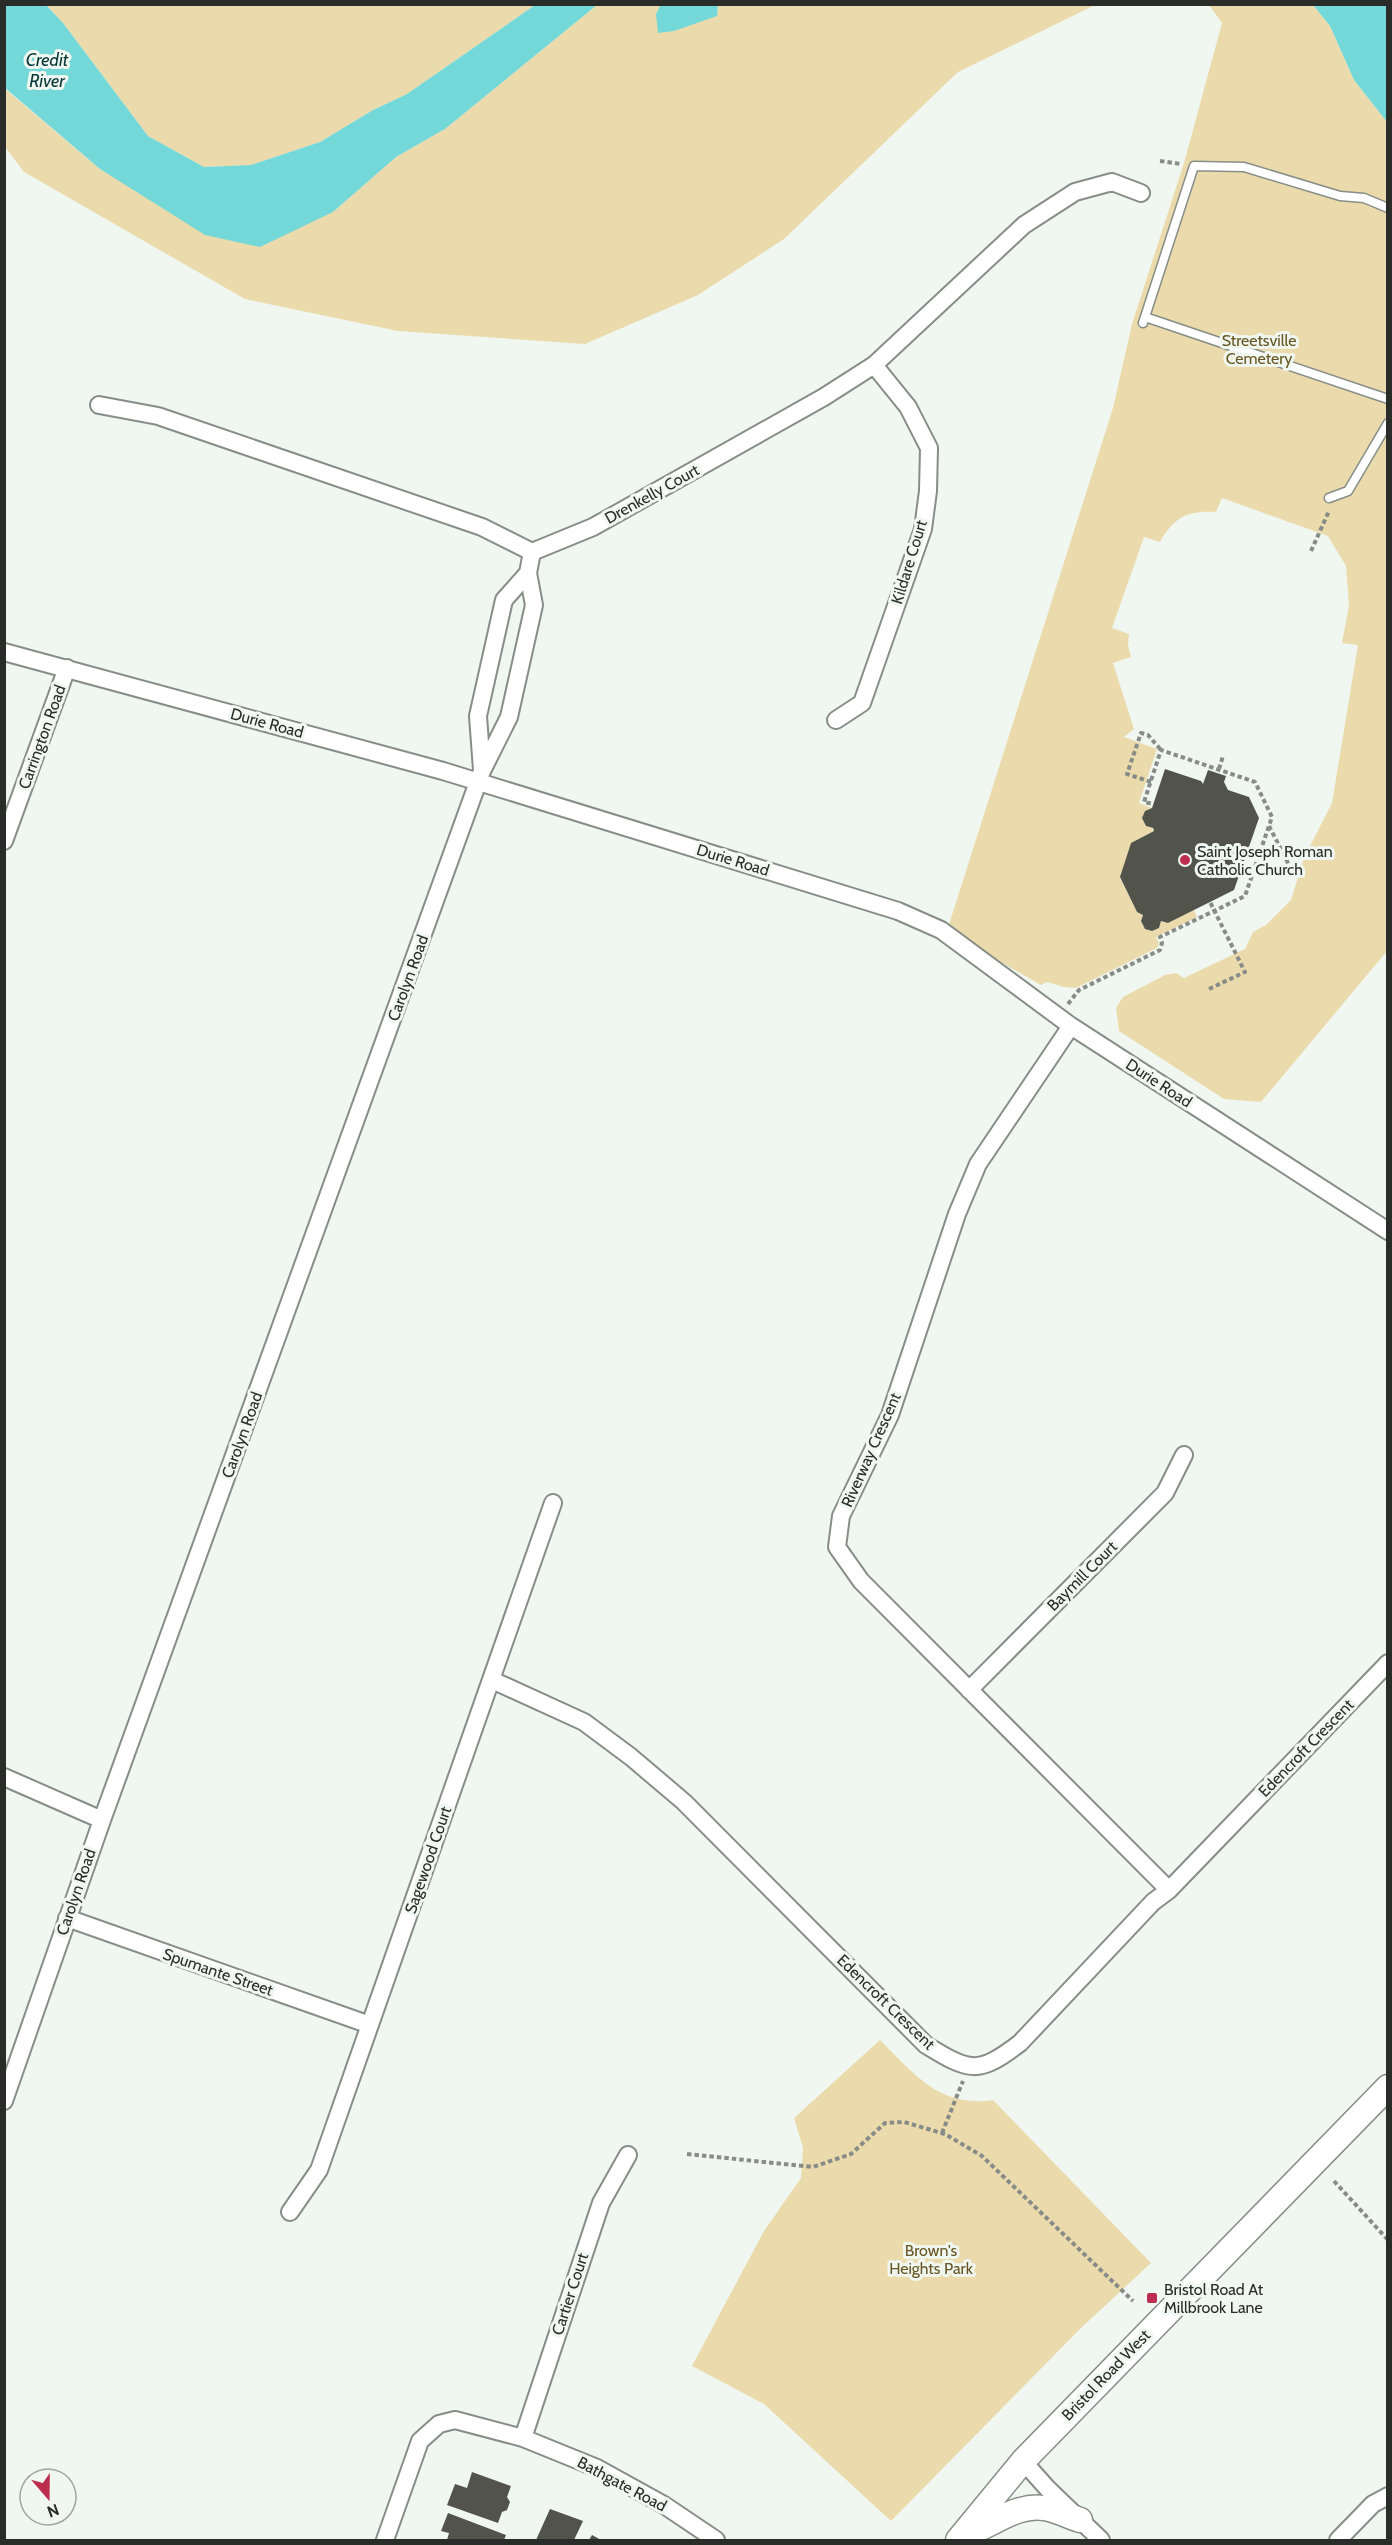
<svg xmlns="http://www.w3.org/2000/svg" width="1392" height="2545" font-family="Cabin,sans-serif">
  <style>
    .green { fill: #ebdbac }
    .water { fill: #74d8d9 }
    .building { fill: #52544c }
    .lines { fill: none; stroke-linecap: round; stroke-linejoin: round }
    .lane-casing { stroke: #878d87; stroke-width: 11 }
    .street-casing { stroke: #878d87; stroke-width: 20 }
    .secondary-casing { stroke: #878d87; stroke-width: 27 }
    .path { stroke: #888c88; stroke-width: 4; stroke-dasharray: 4.5 3; stroke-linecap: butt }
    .lane { stroke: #fff; stroke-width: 8 }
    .street { stroke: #fff; stroke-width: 16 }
    .secondary { stroke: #fff; stroke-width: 24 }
    .poi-dot { fill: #bd2d4f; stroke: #f0f7f0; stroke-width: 2 }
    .labels { text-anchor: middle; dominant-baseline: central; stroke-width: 6; stroke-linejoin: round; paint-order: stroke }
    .park-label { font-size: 16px; fill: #675622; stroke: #f0f7f0 }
    .street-label { font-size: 16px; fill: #2a2c2a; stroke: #f0f7f0 }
    .poi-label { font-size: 16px; fill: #2a2c2a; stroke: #f0f7f0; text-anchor: start }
    .water-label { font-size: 18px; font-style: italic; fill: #073839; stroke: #f0f7f0 }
  </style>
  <rect width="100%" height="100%" fill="#f0f7f0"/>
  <!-- green -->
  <path class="green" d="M46 5H535L407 94 373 110 320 142 251 165 204 167 148 136 63 23Z
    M597 5H661L656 14 717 16 718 5H1095L958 72 784 239 698 295 585 344 398 331 245 299 24 172 5 147 4 88 100 169 333 212 396 157 445 129Z
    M1209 5H1313L1330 26 1354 80 1387 122V951L1261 1102 1224 1099 1119 1031 1116 1008 1123 997 1165 975 1176 973 1184 978 1245 949 1253 932 1266 925 1291 900 1304 858 1332 803 1358 645 1342 643 1349 605 1346 566 1328 536 1222 498 1216 512C1188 510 1174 517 1160 542L1144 537 1112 628 1129 634 1128 645 1131 657 1113 663 1134 729 1124 737 1157 749 1139 803 1152 808 1145 811 1142 818 1154 831 1131 843 1120 878 1137 912 1143 915 1141 921 1145 929 1152 931 1159 928 1161 921 1168 923 1194 910 1197 917 1156 937 1159 943 1157 948 1076 988 1064 987 1047 982 1041 985 947 931 1113 408 1132 324 1184 163 1222 23Z
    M880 2040C914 2074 940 2108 993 2100L1151 2263 1081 2328 891 2521 764 2404 692 2366 764 2231 801 2178 803 2148 794 2118Z"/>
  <!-- water -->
  <path class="water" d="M5 4 46 5 63 23 148 136 204 167 251 165 320 142 373 110 407 94 535 5H597L445 129 396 157 333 212 260 247 205 235 100 169 5 88Z
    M661 4H718V5L717 16 674 31 658 33 656 14Z
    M1313 5H1387V122L1354 80 1330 26Z"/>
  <!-- building -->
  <path class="building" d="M1165 769 1201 781 1203 784 1208 770 1226 776 1224 782 1228 790 1249 797 1259 818 1234 890 1168 923 1161 921 1159 928 1152 931 1145 929 1141 921 1143 915 1137 912 1120 877 1131 843 1154 831 1153 828 1146 826 1142 818 1145 811 1152 808Z
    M472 2472 511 2486 507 2497 510 2502 507 2510 502 2512 498 2523 447 2505 455 2484 467 2488Z
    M550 2509 583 2521 574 2540H536Z
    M448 2513 506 2535 504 2540H447L449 2533 441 2531Z
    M592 2535 601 2540H589Z"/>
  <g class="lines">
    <!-- lane casing -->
    <g class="lane-casing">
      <path id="lane" d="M1145 317 1388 399
        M1143 323 1194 166 1244 167 1340 196 1364 198 1388 208
        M1329 498 1348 491 1388 423"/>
    </g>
    <!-- street casing -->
    <g class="street-casing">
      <path id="street" d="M99 405 158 416 482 527 532 552 593 527 824 397 874 365 1024 225 1075 192 1112 182 1141 193
        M4 652 443 771 898 911 941 930 1071 1026 1388 1231
        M836 720 862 703 923 529 928 491 929 448 908 407 874 365
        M482 770 478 716 504 600 528 573
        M4 841 67 668
        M1071 1026 978 1164 957 1214 890 1415 841 1516 837 1547 861 1581 1169 1890
        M492 1680 584 1722 631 1757 684 1802 926 2045C970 2072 978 2075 1020 2043L1153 1902 1169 1890 1388 1663
        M969 1690 1165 1493 1184 1455
        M4 1777 102 1820
        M67 1918 370 2025
        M4 2101 102 1820 482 771 509 717 534 605 528 573 532 552
        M290 2212 319 2170 553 1503
        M523 2438 601 2203 628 2155
        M1023 2461 1047 2488 1101 2540
        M385 2540 420 2441 439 2424 455 2420 523 2438 597 2468 664 2505 716 2540
        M1338 2540 1373 2504 1388 2496"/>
    </g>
    <!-- secondary casing -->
    <g class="secondary-casing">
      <path id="secondary" d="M968 2533C994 2525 1015 2504 1044 2508 1056 2510 1068 2516 1080 2520
        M958 2540 1023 2461 1388 2087"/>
    </g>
    <!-- path -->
    <path class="path" d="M1160 161 1181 164
      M1311 551 1329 511
      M1219 769 1223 756
      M1151 782 1127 774 1141 733 1148 735 1161 750
      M1269 826 1290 867
      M1209 989 1245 972 1210 902
      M1068 1004 1079 990 1160 950 1162 943 1160 937 1245 896 1272 817 1255 782 1161 750 1144 802 1153 804
      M942 2133 963 2081
      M687 2154 813 2167 851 2154 885 2123 904 2122 945 2134 982 2156 1133 2301
      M1334 2181 1388 2240"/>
    <!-- lane -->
    <use href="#lane" class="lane"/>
    <!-- street -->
    <use href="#street" class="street"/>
    <!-- secondary -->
    <use href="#secondary" class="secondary"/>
  </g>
  <!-- markers -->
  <g class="poi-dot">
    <circle cx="1185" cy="860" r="6"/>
    <rect x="1146" y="2292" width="12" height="12" rx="3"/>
  </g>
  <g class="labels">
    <!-- park labels -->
    <g class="park-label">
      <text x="1259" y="340">Streetsville<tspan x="1259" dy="18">Cemetery</tspan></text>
      <text x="931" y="2250">Brown's<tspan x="931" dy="18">Heights Park</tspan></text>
    </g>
    <!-- street labels -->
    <g class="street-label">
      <text transform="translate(652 494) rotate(-29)">Drenkelly Court</text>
      <text transform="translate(909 562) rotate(-73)">Kildare Court</text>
      <text transform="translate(267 723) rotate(15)">Durie Road</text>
      <text transform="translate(42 737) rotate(-70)">Carrington Road</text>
      <text transform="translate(733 860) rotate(17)">Durie Road</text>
      <text transform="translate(408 978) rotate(-70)">Carolyn Road</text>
      <text transform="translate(1159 1083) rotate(33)">Durie Road</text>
      <text transform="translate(242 1435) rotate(-70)">Carolyn Road</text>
      <text transform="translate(871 1450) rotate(-66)">Riverway Crescent</text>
      <text transform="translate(1082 1576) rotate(-45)">Baymill Court</text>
      <text transform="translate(1306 1748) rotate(-46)">Edencroft Crescent</text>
      <text transform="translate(428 1860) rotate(-71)">Sagewood Court</text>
      <text transform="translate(76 1892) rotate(-71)">Carolyn Road</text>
      <text transform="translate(218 1972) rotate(19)">Spumante Street</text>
      <text transform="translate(886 2002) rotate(44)">Edencroft Crescent</text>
      <text transform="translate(570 2294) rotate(-72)">Cartier Court</text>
      <text transform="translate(1106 2375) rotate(-46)">Bristol Road West</text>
      <text transform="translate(622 2484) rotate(28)">Bathgate Road</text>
    </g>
    <!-- poi labels -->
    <g class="poi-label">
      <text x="1197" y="851">Saint Joseph Roman<tspan x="1197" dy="18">Catholic Church</tspan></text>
      <text x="1164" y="2289">Bristol Road At<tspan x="1164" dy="18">Millbrook Lane</tspan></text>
    </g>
    <!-- water labels -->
    <g class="water-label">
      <text x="47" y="60">Credit<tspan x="47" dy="21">River</tspan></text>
    </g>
  </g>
  <!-- border -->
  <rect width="1392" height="2545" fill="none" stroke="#2a2c2a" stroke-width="12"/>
  <!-- north arrow -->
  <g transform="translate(48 2497) rotate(160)"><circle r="28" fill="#f0f7f0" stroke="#a1a6a1" stroke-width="1.5"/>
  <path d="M0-4.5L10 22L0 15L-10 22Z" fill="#bd2d4f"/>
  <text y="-9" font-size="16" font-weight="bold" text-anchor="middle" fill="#2a2c2a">N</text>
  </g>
</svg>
